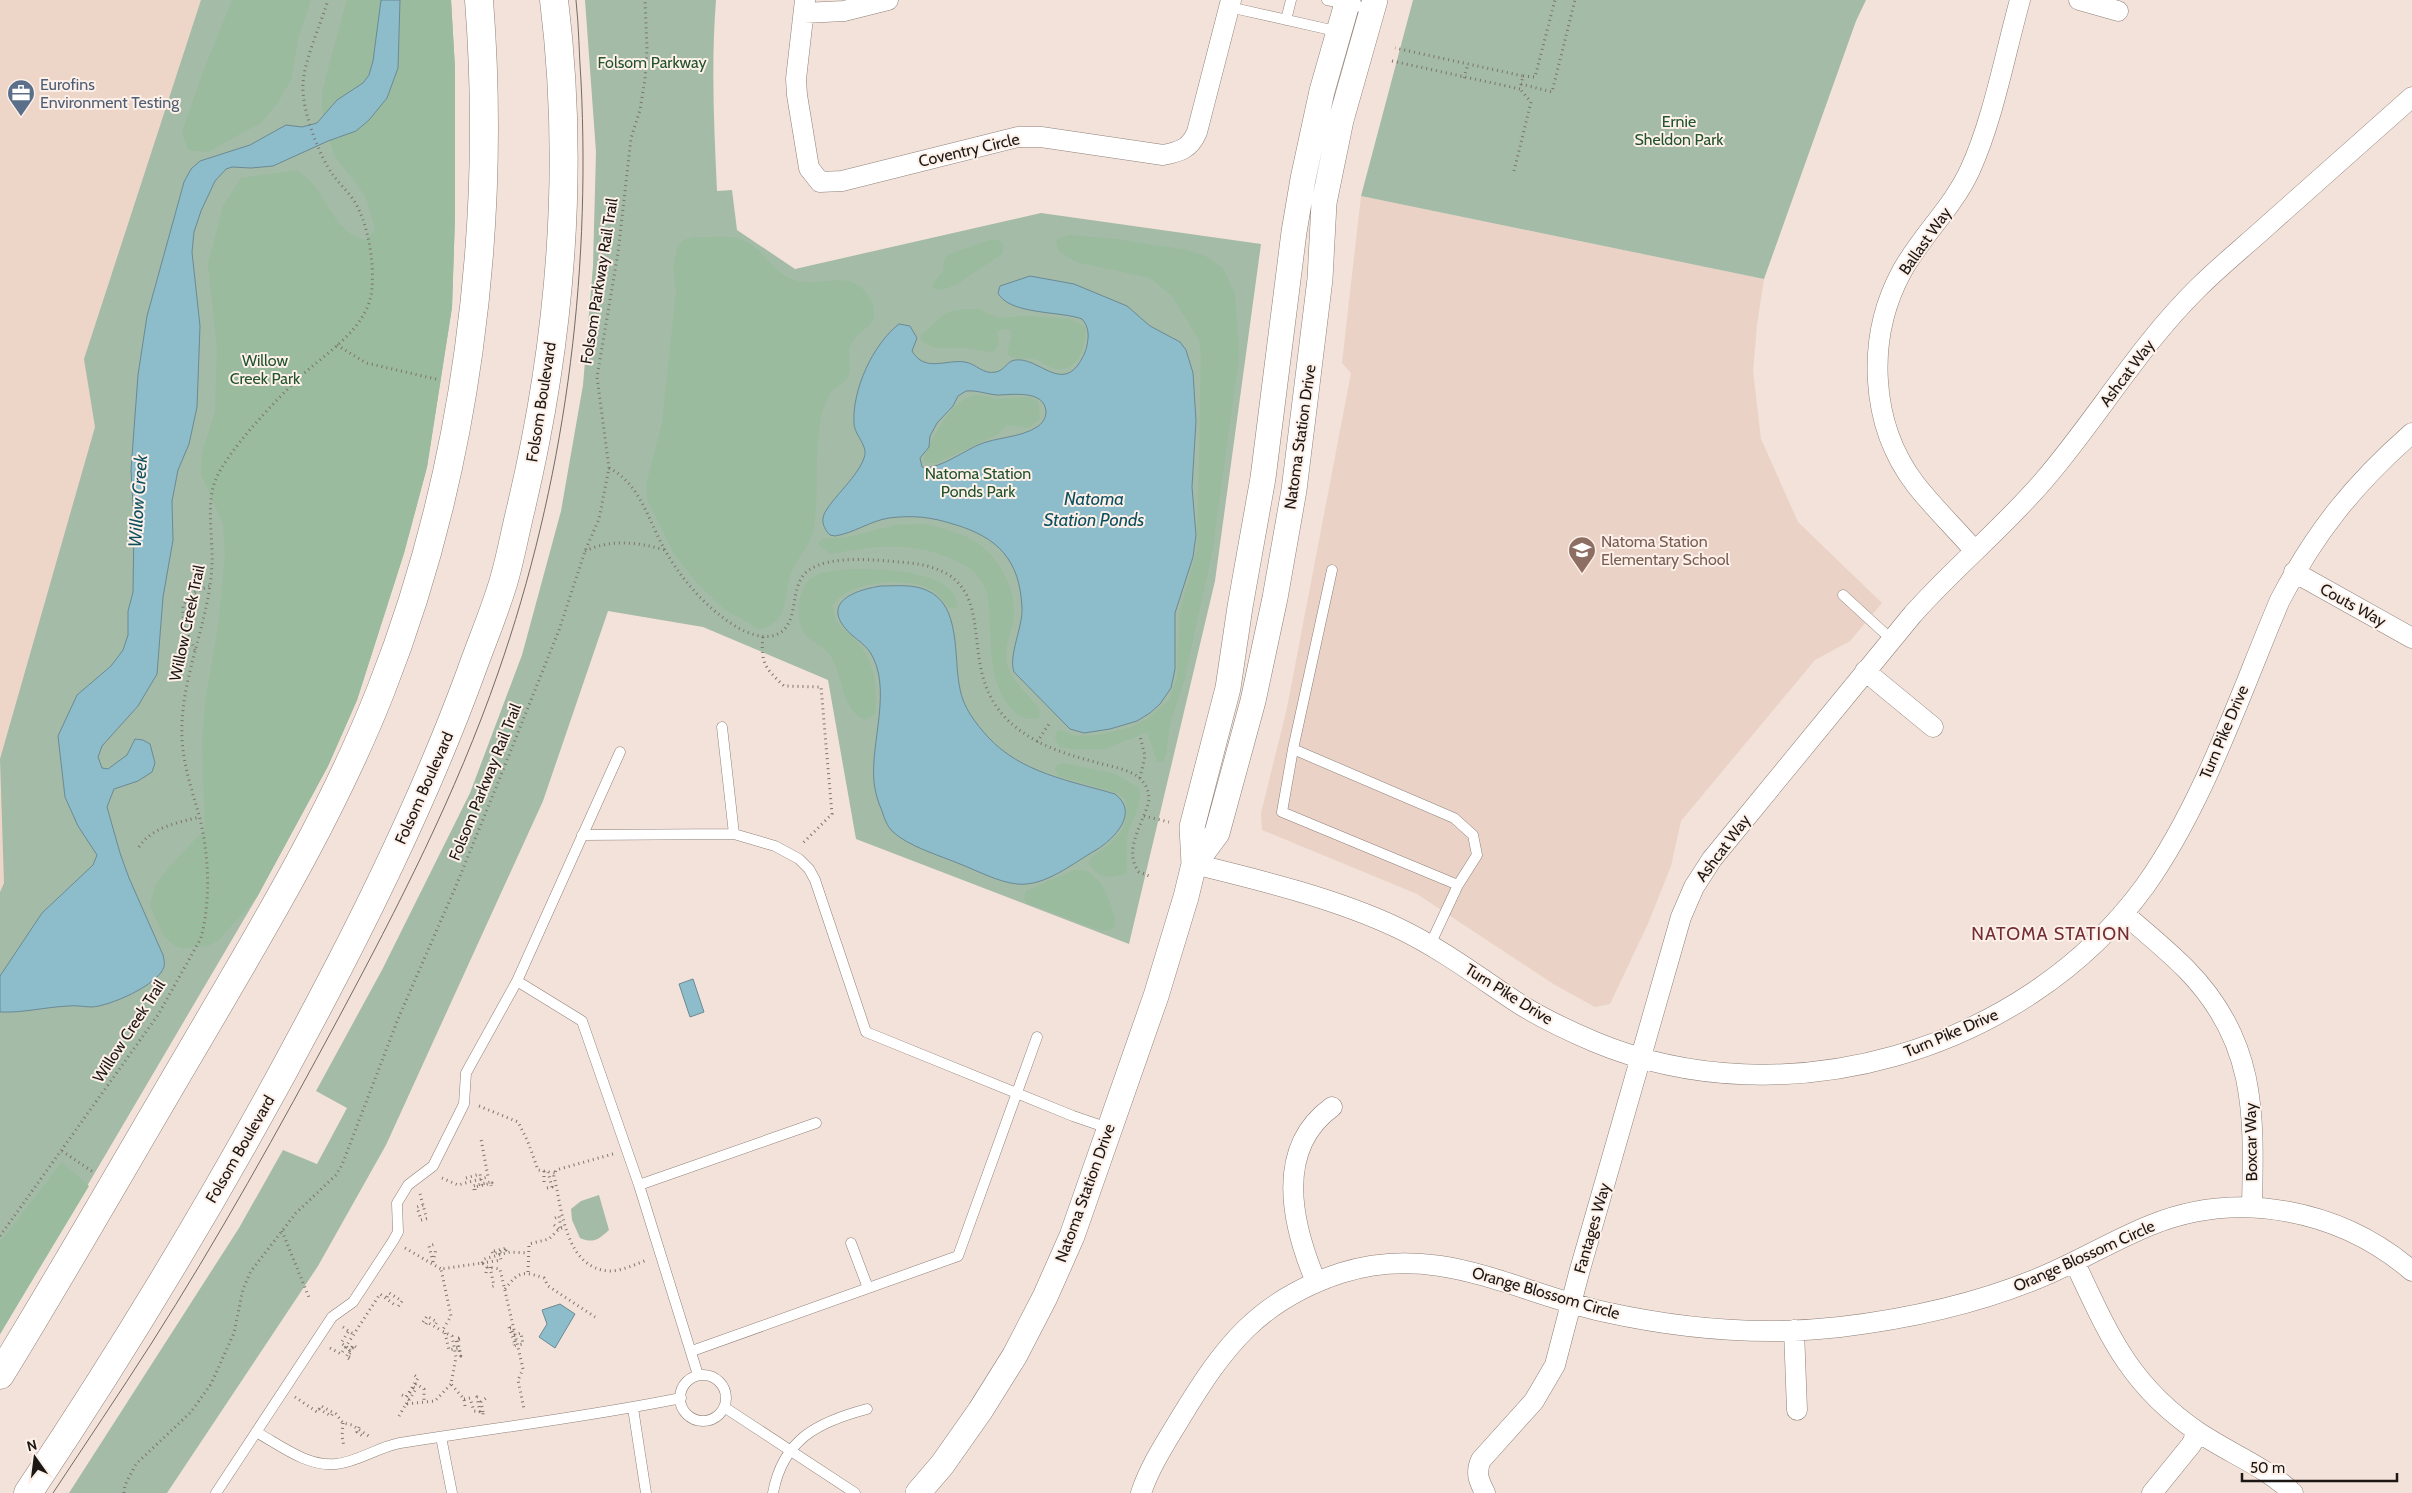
<svg xmlns="http://www.w3.org/2000/svg" width="2412" height="1493" font-family="Cabin,sans-serif">
  <style>
    .built { fill: #edd5c8 }
    .education { fill: #ead2c7 }
    .green { fill: #a4bba7 }
    .forest { fill: #9abb9e }
    .water { fill: #8dbccb; stroke: #6b8a94; fill-rule: evenodd }
    .lines { fill: none; stroke-linecap: round; stroke-linejoin: round }
    .service-casing { stroke: #8f8078; stroke-width: 11 }
    .minor-casing { stroke: #8f8078; stroke-width: 21 }
    .tertiary-casing { stroke: #8f8078; stroke-width: 26 }
    .primary-casing { stroke: #8f8078; stroke-width: 29 }
    .path { stroke: #7e736d; stroke-width: 3; stroke-dasharray: 1 4; stroke-linecap: butt }
    .service { stroke: #fff; stroke-width: 10 }
    .minor { stroke: #fff; stroke-width: 20 }
    .tertiary { stroke: #fff; stroke-width: 25 }
    .primary { stroke: #fff; stroke-width: 28 }
    .tram { stroke: #746a64; stroke-width: 1 }
    .path-bridge { stroke: #7e736d; stroke-width: 3; stroke-dasharray: 1 4; stroke-linecap: butt }
    .labels { text-anchor: middle; dominant-baseline: central; stroke-width: 4; stroke-linejoin: round; paint-order: stroke }
    .park-label { font-size: 16px; fill: #21532c; stroke: #fdf0e9 }
    .service-label { font-size: 16px; fill: #4e5e75; stroke: #fdf0e9; text-anchor: start }
    .street-label { font-size: 16px; fill: #1d1714; stroke: #fdf0e9 }
    .education-label { font-size: 16px; fill: #785e54; stroke: #fdf0e9; text-anchor: start }
    .water-label { font-size: 18px; font-style: italic; fill: #0c4f5f; stroke: #fdf0e9 }
    .neighbourhood-label { font-size: 18px; letter-spacing: 1px; fill: #742d33; stroke: #fdf0e9 }
  </style>
  <rect width="100%" height="100%" fill="#f3e2d9"/>
  <!-- built -->
  <path class="built" d="M0 0H451L455 69V216L452 307 427 467 404 553 357 700 328 766 257 897 0 1334Z"/>
  <!-- education -->
  <path class="education" d="M1361 196 1764 279 1757 325 1753 371 1761 439 1798 522 1882 603 1850 641 1815 660 1681 821 1671 866 1647 926 1610 1004 1595 1007 1555 985 1417 894 1262 830 1261 813 1287 708 1351 373 1342 363Z"/>
  <!-- green -->
  <path class="green" d="M201 0H451L455 69V216L452 307 427 467 404 553 357 700 328 766 257 897 0 1334V892L4 883 0 759 95 427 84 359Z
    M585 0H716C711 64 714 127 717 191L732 190 737 230 795 269 1041 213 1261 244 1215 581 1129 944 856 839 828 680 703 627 608 611 543 801 386 1145 318 1266 167 1493H69L239 1228 283 1150 317 1164 347 1108 316 1091 382 970 470 793 522 655 561 511 583 385 593 266 596 152Z
    M1413 0H1866L1856 21 1764 279 1361 196Z
    M599 1195 609 1230C599 1239 594 1244 580 1238L572 1220 571 1209 581 1201Z"/>
  <!-- forest -->
  <path class="forest" d="M232 0H311L298 39 291 80 278 102 262 122 208 152 188 150 182 132 201 77Z
    M347 0H451L455 69V216L452 307 427 467 404 553 357 700 328 766 257 897 219 940 208 946 183 948 175 946 163 935 150 906 155 886 170 866 205 829 202 744 206 694 218 628 225 554 223 524 201 474 202 452 215 412 217 351 208 264 223 206 241 178 297 170C303 175 310 180 315 186 328 205 340 235 365 240L375 230 366 197 334 155 322 109V91Z
    M1070 235 1117 239 1188 250 1205 256 1223 268 1235 294 1239 356 1212 554 1184 681 1170 724 1166 755 1163 762H1157L1147 732 1104 749H1070L1060 747 1055 739 1056 732 1060 730 1077 736 1097 735 1128 728 1146 720 1169 700 1177 678 1179 615 1197 549 1201 356 1199 340 1171 295 1150 278 1076 262 1059 251 1056 242 1059 238Z
    M695 237C708 238 724 235 737 238 762 244 772 275 797 281 822 287 850 269 867 294 888 324 859 328 851 344 846 355 853 367 848 377 844 385 833 387 829 395 810 432 821 485 814 526 811 547 796 558 790 576 783 601 789 622 759 629L724 609 697 583 674 554 647 499 646 485 662 423 676 291 673 266 677 247 683 240Z
    M990 240H998L1003 244V253L956 285 941 290 933 288 932 284 943 271 944 260 949 254Z
    M966 309H978L999 318 1025 316 1071 319 1085 327C1087 345 1078 372 1056 369 1048 368 1042 361 1034 359 1025 357 1014 361 1007 354L1012 333 1008 329 997 331 999 345 993 352C984 352 975 349 966 348 949 346 933 353 920 339L921 335 933 325 939 318 951 311Z
    M977 395 998 399 1029 397 1038 402 1040 419 1028 428 1007 425 998 434 945 459 935 463 924 462 923 459C933 438 951 398 977 395Z
    M925 524C942 528 962 533 976 542 997 556 1014 585 1014 610 1015 626 1004 643 1006 660 1009 679 1029 695 1040 710L1039 717C1030 721 1022 719 1015 712 983 682 994 632 987 593 986 587 978 575 973 571 967 565 957 562 950 558 907 541 874 546 831 554L819 546V542L824 538H844L896 525Z
    M847 569C872 569 960 568 957 608H949C944 601 938 593 930 589 906 576 848 581 833 605 834 627 844 627 857 642 875 661 878 689 875 714L865 720C842 710 843 678 832 658 826 647 811 643 804 633 795 620 798 589 810 579 820 571 835 571 847 569Z
    M1064 763 1115 774 1139 788C1143 808 1130 819 1127 838 1125 850 1129 862 1125 874 1110 879 1098 878 1089 864L1090 859C1111 843 1134 828 1125 799L1117 793 1058 776 1055 769 1057 765Z
    M1074 870H1085C1091 874 1097 878 1101 884 1106 890 1117 919 1115 926L1111 930 1102 931 1026 903 1024 898 1026 891Z
    M62 1162 89 1186 0 1334V1242Z"/>
  <!-- water -->
  <path class="water" d="M381 0H400L398 68 387 98 369 120 356 131 328 141 273 166 251 168 232 167 226 169 215 181 201 211 194 232 192 252 200 326 197 407 189 444 178 470 172 501 173 540 163 597 157 674 138 706 102 746 98 757 102 768 108 769 127 755 135 739 143 740 150 744 155 763 152 772 138 781 114 789 107 807 120 853 129 878 163 955C164 959 165 964 164 967 158 985 110 1006 92 1007 84 1007 76 1005 69 1006 45 1007 24 1013 0 1012V976L42 913 93 865 97 855 78 826 65 797 58 736 77 695 111 666 123 650 128 635V611L133 592 134 521 131 470 138 375 147 316 184 182 191 169 200 161 250 145 286 125 302 127 317 123 337 100 363 83 369 75 373 61Z
    M1030 276 1074 284 1127 306 1150 326 1180 342 1186 350 1193 373 1196 421 1192 487 1196 535 1193 557 1175 613V669L1171 688 1160 704 1150 713 1137 721 1110 729 1084 733 1070 729 1014 672C1008 656 1023 627 1022 608 1020 560 998 537 953 524 931 517 913 515 889 518 870 521 854 533 835 536L830 535C826 531 822 525 823 518 825 504 857 479 864 458 869 446 854 435 854 423 852 390 873 344 899 324L910 326 917 338 912 351C925 373 946 359 965 362 977 364 983 375 996 372 1005 370 1007 361 1015 360 1038 357 1059 390 1078 365 1082 359 1086 352 1087 345 1089 336 1089 327 1082 319 1062 311 1009 315 998 293L1000 286ZM966 391C977 390 986 394 997 395 1011 395 1045 389 1046 412 1046 418 1042 424 1037 427 1020 438 996 437 978 445 964 451 936 471 922 467L920 458 929 447 930 436 937 423 953 406 958 396Z
    M881 586C895 586 913 584 926 590 962 604 953 658 960 689 963 707 976 724 988 737 1021 773 1071 781 1115 794 1140 813 1114 839 1096 850 1073 863 1045 887 1017 884 998 882 978 871 960 864 941 856 907 846 892 831 887 826 884 818 882 811 878 802 875 792 874 782 870 743 893 688 870 652 863 642 852 637 845 628 822 600 860 589 881 586Z
    M693 979 704 1012 690 1017 679 984Z
    M560 1304 575 1314 555 1348 539 1337 547 1324 542 1310Z"/>
  <g class="lines">
    <!-- service casing -->
    <g class="service-casing">
      <path id="service" d="M1327 0 1372 9
        M1229 7 1340 32
        M1286 20 1291 0
        M1332 570 1293 749 1282 812 1458 885
        M1843 595 1891 639
        M722 727 734 834
        M1293 749 1454 818 1473 835 1477 855 1458 885 1430 945
        M582 835 734 834 775 846 799 859 809 869 815 880 866 1032 1073 1116 1108 1128
        M517 981 582 1021 639 1185 698 1375
        M639 1185 816 1123
        M851 1243 868 1288
        M692 1351 958 1256 1037 1037
        M680 1398a23 23 0 1 1 46 0a23 23 0 1 1-46 0Z
        M724 1407 855 1493
        M633 1408 646 1493
        M256 1432C280 1445 307 1467 336 1464 358 1462 378 1447 400 1443 494 1428 588 1417 681 1398
        M441 1437 452 1493
        M216 1493 332 1317 353 1302 393 1241 398 1232 397 1203 408 1185 433 1166 464 1104 466 1073 517 981 620 752
        M773 1493C783 1439 818 1422 867 1409"/>
    </g>
    <!-- minor casing -->
    <g class="minor-casing">
      <path id="minor" d="M805 0 796 79 797 95 809 168 820 182 842 181 1018 137H1041L1163 155C1179 152 1190 149 1197 132L1231 0
        M2079 0 2118 11
        M804 13 844 11 888 0
        M1974 550C1955 528 1934 508 1916 485 1869 424 1866 337 1902 271 1922 235 1953 207 1970 170 1993 120 2005 54 2020 0
        M2294 572 2412 638
        M1865 671 1933 727
        M1194 864C1260 880 1337 899 1398 928 1442 949 1480 978 1521 1005 1544 1019 1569 1031 1595 1042 1784 1121 2024 1052 2145 886 2204 803 2240 694 2280 600 2316 531 2354 484 2412 433
        M2123 913C2144 931 2166 949 2186 969 2257 1041 2254 1114 2252 1207
        M2075 1263C2109 1335 2129 1385 2198 1432 2229 1453 2266 1467 2293 1493
        M1316 1282C1292 1225 1274 1149 1332 1107
        M1794 1330 1797 1410
        M1141 1493C1150 1466 1166 1442 1181 1417 1224 1346 1259 1300 1341 1273 1438 1242 1514 1292 1605 1312 1682 1329 1762 1336 1840 1327 1907 1319 1972 1305 2034 1280 2075 1264 2111 1241 2151 1225 2239 1189 2341 1210 2412 1271
        M1485 1493C1479 1481 1475 1473 1481 1460L1534 1401 1555 1365 1579 1273 1681 917 1694 887 1712 859 1913 614C1955 567 2004 527 2045 479 2098 417 2139 346 2198 288 2220 266 2245 246 2268 225 2316 182 2364 140 2412 97
        M2152 1493 2191 1445 2198 1432"/>
    </g>
    <!-- tertiary casing -->
    <g class="tertiary-casing">
      <path id="tertiary" d="M1194 864 1217 833 1253 701 1275 598 1294 490 1308 377 1320 279 1324 203 1341 120 1375 0
        M918 1493 942 1465 980 1411 1015 1355 1045 1297 1072 1236 1156 996 1186 897 1194 864 1192 827 1228 688 1240 607 1263 478 1294 232 1303 179 1322 91 1348 0"/>
    </g>
    <!-- primary casing -->
    <g class="primary-casing">
      <path id="primary" d="M0 1375C65 1269 127 1160 190 1053 259 935 331 817 381 690 466 475 497 230 479 0
        M28 1493C135 1333 234 1167 323 997 379 891 430 784 471 672 482 641 495 611 504 580 511 556 515 532 521 508 560 343 575 169 554 0"/>
    </g>
    <!-- path -->
    <path class="path" d="M1392 61 1520 89 1523 76 1395 48
      M1523 76 1535 77 1555 0
      M1464 78 1468 64
      M1521 84 1552 92 1575 0
      M1514 171 1531 102 1520 89
      M337 345 366 363 440 380
      M609 468C641 484 649 523 666 552 683 582 712 614 742 630 751 634 762 638 772 636 803 629 786 586 809 570 830 555 876 560 900 562 1012 569 951 657 1003 715 1027 742 1061 753 1095 762 1108 766 1125 768 1137 776 1145 782 1149 790 1149 800 1144 823 1122 850 1139 872L1152 877
      M585 551C611 539 638 542 665 550
      M763 637C760 663 766 669 784 686L821 687 832 814 802 844
      M195 650 183 624V605L193 593 209 586
      M1037 742 1049 724
      M1140 778 1145 756 1140 736
      M1144 816 1169 822
      M139 847C152 827 177 823 199 817
      M479 1106 518 1122 528 1142 538 1170 555 1173
      M62 1151 93 1172
      M613 1154 556 1170 554 1176C562 1209 565 1269 610 1271 622 1271 636 1264 647 1260
      M544 1171V1185
      M442 1178 458 1185 488 1177 481 1139
      M547 1188 552 1187 548 1172
      M474 1190 473 1186 490 1182 491 1186
      M420 1194 426 1216H428
      M423 1205 417 1207 421 1220 429 1218
      M555 1218 559 1216 561 1228
      M554 1225 559 1229
      M282 1231 310 1300
      M0 1236 158 1015 201 938C211 900 209 853 199 815 193 794 186 773 183 750 175 686 210 626 212 563 213 537 206 506 215 481 227 451 275 401 299 378 325 353 369 329 372 288 374 263 369 230 358 208 352 195 341 186 333 175 319 156 301 108 303 84 304 60 321 24 328 0
      M405 1248 441 1269
      M494 1251 507 1248
      M433 1262 429 1246 435 1244
      M433 1262 436 1249
      M482 1263 484 1259 510 1252 528 1253
      M490 1267 494 1286 490 1287
      M528 1272 529 1244 549 1239 559 1229 566 1227
      M486 1273 487 1267
      M505 1289C519 1271 523 1271 544 1278L548 1286 595 1317
      M387 1297 389 1293 402 1301 398 1307
      M423 1322 427 1316 437 1322 434 1327
      M426 1324 427 1322 442 1331
      M343 1327 353 1334
      M509 1327 515 1344 513 1345
      M460 1339 456 1340 461 1357 463 1356
      M345 1347 351 1351 353 1348 355 1349
      M330 1348 341 1354 380 1294 395 1305
      M350 1357 348 1356 351 1351
      M295 1397 317 1412 321 1406 336 1414 343 1423 352 1425 370 1437
      M464 1399 470 1398 474 1411 483 1412V1415
      M406 1404 409 1400 406 1398 416 1384 424 1389V1402
      M465 1406 464 1399 451 1384 456 1357 452 1336 442 1331 451 1316 441 1269 482 1263 487 1267 500 1269 523 1369 518 1380 524 1409
      M480 1412 477 1397H480
      M483 1412 481 1402 486 1398
      M399 1416 406 1404 435 1401 451 1384
      M343 1423 342 1436 344 1447
      M124 1493 125 1485 136 1464 191 1412 211 1384 234 1333 243 1289 251 1271 296 1213 336 1175 342 1165 398 1019 456 886 501 775 559 630 585 551 599 519 609 468 597 377 618 253 631 138 640 110 645 79 647 49 645 0"/>
    <!-- service -->
    <use href="#service" class="service"/>
    <!-- minor -->
    <use href="#minor" class="minor"/>
    <!-- tertiary -->
    <use href="#tertiary" class="tertiary"/>
    <!-- primary -->
    <use href="#primary" class="primary"/>
    <!-- tram -->
    <path class="tram" d="M53 1493C86 1443 119 1394 151 1344 218 1239 279 1129 338 1019 398 907 456 794 498 673 564 484 591 281 581 81 579 54 579 27 576 0"/>
    <!-- path-bridge -->
    <path class="path-bridge" d="M466 1178 480 1174 482 1185
      M475 1190V1187L492 1183V1185
      M492 1252 493 1254 506 1250V1248
      M482 1263 501 1260 499 1252
      M510 1328H512L516 1345 514 1346
      M348 1332 341 1343 351 1350
      M445 1333 449 1350 459 1348
      M514 1335 521 1333 523 1344 518 1345
      M459 1338H457L461 1356 463 1355
      M349 1359 346 1357 353 1345 356 1347
      M402 1395 406 1397 418 1378 414 1375
      M409 1400 416 1389 413 1387
      M319 1409 331 1416 334 1412
      M359 1427 357 1432 364 1437"/>
  </g>
  <!-- icons -->
  <defs>
    <g id="office-pin" transform="scale(1.4375)"><path d="M0 17L-7.5 6A9.5 9.5 0 1 1 7.5 6Z" fill="#5c6f8a" stroke="#fdf0e9"/><path d="M-6-3h4V-5.5h4V-3h4V5H-6ZM-1-4.5V-3h2v-1.5ZM-6 0V1H6V0Z" fill="#fff"/></g>
    <g id="school-pin" transform="scale(1.4375)"><path d="M0 17L-7.5 6A9.5 9.5 0 1 1 7.5 6Z" fill="#8d6e63" stroke="#fdf0e9"/><path d="M0-5L7-2L0 1L-7-2ZM-4 1L0 2.5L4 1V4Q0 6-4 4Z" fill="#fff"/></g>
  </defs>
  <g fill-rule="evenodd">
    <use href="#office-pin" x="21" y="93"/>
    <use href="#school-pin" x="1582" y="550"/>
  </g>
  <g class="labels">
    <!-- park labels -->
    <g class="park-label">
      <text x="652" y="62">Folsom Parkway</text>
      <text x="1679" y="121">Ernie<tspan x="1679" dy="18">Sheldon Park</tspan></text>
      <text x="265" y="360">Willow<tspan x="265" dy="18">Creek Park</tspan></text>
      <text x="978" y="473">Natoma Station<tspan x="978" dy="18">Ponds Park</tspan></text>
    </g>
    <!-- service labels -->
    <g class="service-label">
      <text x="40" y="84">Eurofins<tspan x="40" dy="18">Environment Testing</tspan></text>
    </g>
    <!-- street labels -->
    <g class="street-label">
      <text transform="translate(969 150) rotate(-13)">Coventry Circle</text>
      <text transform="translate(1925 241) rotate(-55)">Ballast Way</text>
      <text transform="translate(599 281) rotate(-81)">Folsom Parkway Rail Trail</text>
      <text transform="translate(2127 373) rotate(-53)">Ashcat Way</text>
      <text transform="translate(541 402) rotate(-81)">Folsom Boulevard</text>
      <text transform="translate(1300 437) rotate(-82)">Natoma Station Drive</text>
      <text transform="translate(2353 605) rotate(29)">Couts Way</text>
      <text transform="translate(187 623) rotate(-78)">Willow Creek Trail</text>
      <text transform="translate(2224 732) rotate(-67)">Turn Pike Drive</text>
      <text transform="translate(485 782) rotate(-68)">Folsom Parkway Rail Trail</text>
      <text transform="translate(424 788) rotate(-66)">Folsom Boulevard</text>
      <text transform="translate(1723 848) rotate(-53)">Ashcat Way</text>
      <text transform="translate(1509 994) rotate(32)">Turn Pike Drive</text>
      <text transform="translate(129 1031) rotate(-57)">Willow Creek Trail</text>
      <text transform="translate(1951 1033) rotate(-23)">Turn Pike Drive</text>
      <text transform="translate(2251 1142) rotate(-91)">Boxcar Way</text>
      <text transform="translate(240 1149) rotate(-60)">Folsom Boulevard</text>
      <text transform="translate(1085 1193) rotate(-70)">Natoma Station Drive</text>
      <text transform="translate(1592 1228) rotate(-74)">Fantages Way</text>
      <text transform="translate(2084 1256) rotate(-24)">Orange Blossom Circle</text>
      <text transform="translate(1546 1293) rotate(16)">Orange Blossom Circle</text>
    </g>
    <!-- education labels -->
    <g class="education-label">
      <text x="1601" y="541">Natoma Station<tspan x="1601" dy="18">Elementary School</tspan></text>
    </g>
    <!-- water labels -->
    <g class="water-label">
      <text x="1094" y="499">Natoma<tspan x="1094" dy="21">Station Ponds</tspan></text>
      <text transform="translate(138 501) rotate(-86)">Willow Creek</text>
    </g>
    <!-- neighbourhood labels -->
    <g class="neighbourhood-label">
      <text x="2051" y="934">NATOMA STATION</text>
    </g>
  </g>
  <!-- north arrow -->
  <g transform="translate(35 1458) rotate(346)" stroke="#fdf0e9" stroke-width="4" paint-order="stroke">
  <path d="M0-4L9 19L0 12L-9 19Z" fill="#1d1714"/>
  <text y="-8" font-size="14" font-weight="bold" text-anchor="middle" fill="#1d1714">N</text>
  </g>
  <!-- scale -->
  <path d="M2242 1473v8h155v-8" fill="none" stroke="#1d1714" stroke-width="2.5"/>
  <text x="2250" y="1473" font-size="15" fill="#1d1714" stroke="#fdf0e9" stroke-width="4" paint-order="stroke">50 m</text>
</svg>
